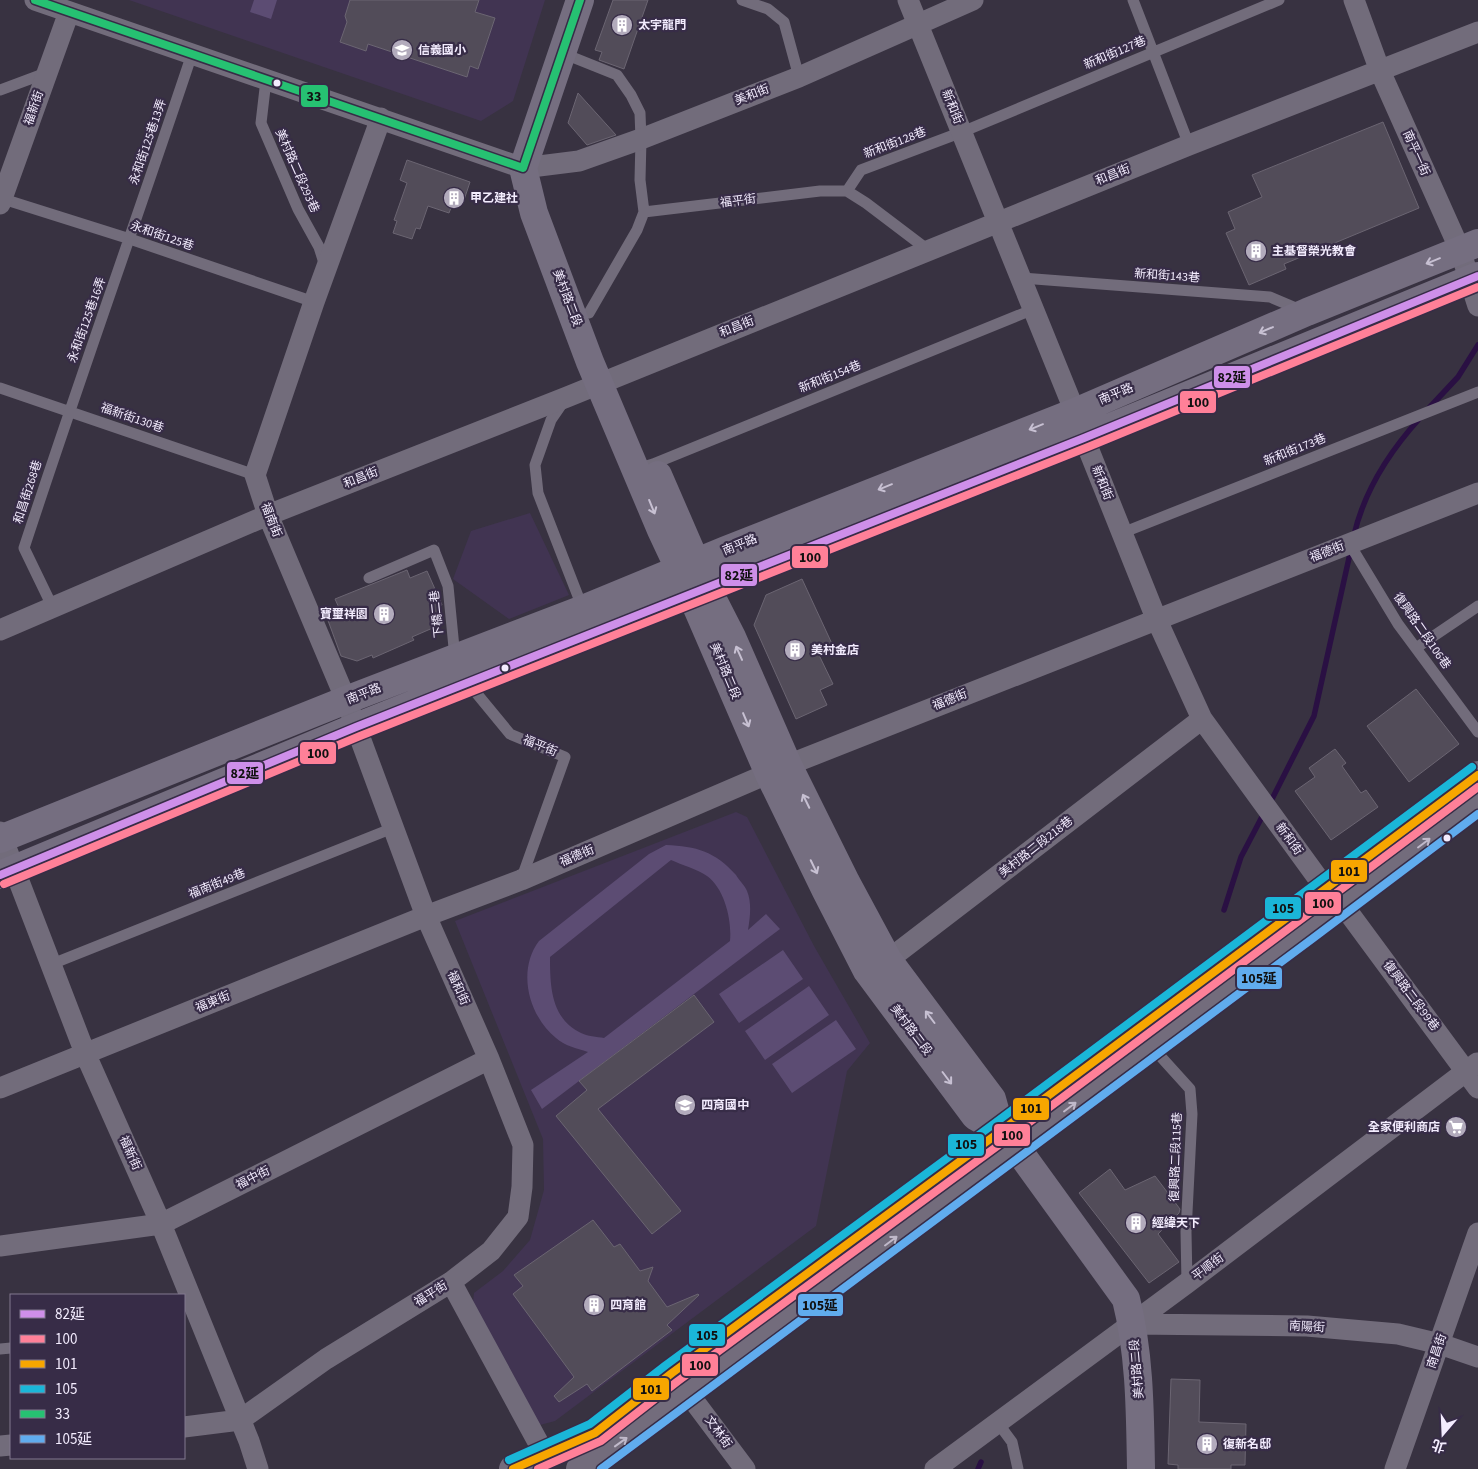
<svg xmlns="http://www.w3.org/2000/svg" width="1478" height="1469" font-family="'Source Sans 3','Noto Sans TC',sans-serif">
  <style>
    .built { fill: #413452 }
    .green { fill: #5c4c73; fill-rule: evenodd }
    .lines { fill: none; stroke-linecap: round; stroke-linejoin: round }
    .stream { stroke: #2a1043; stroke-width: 5.5 }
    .building { fill: #524c59; stroke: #6b6572 }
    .lane { stroke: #726c7b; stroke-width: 11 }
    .street { stroke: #726c7b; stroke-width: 21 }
    .secondary { stroke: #756e80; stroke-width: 28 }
    .primary { stroke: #736c7c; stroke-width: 28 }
    .bus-1-casing { stroke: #372c47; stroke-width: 11 }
    .bus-2-casing { stroke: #372c47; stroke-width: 11 }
    .bus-3-casing { stroke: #372c47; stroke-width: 11 }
    .bus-4-casing { stroke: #372c47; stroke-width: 11 }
    .bus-5-casing { stroke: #372c47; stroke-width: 11 }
    .bus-6-casing { stroke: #372c47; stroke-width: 11 }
    .bus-1 { stroke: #ce8fe9; stroke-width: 8 }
    .bus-2 { stroke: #ff8098; stroke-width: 8 }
    .bus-3 { stroke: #f7a600; stroke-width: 8 }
    .bus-4 { stroke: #1ab6d8; stroke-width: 8 }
    .bus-5 { stroke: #26c172; stroke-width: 8 }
    .bus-6 { stroke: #60acee; stroke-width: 8 }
    .oneway { stroke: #c7c0d2 }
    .oneway2 { stroke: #c0b9ca }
    .bus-dot { fill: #f3ecfe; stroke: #372c47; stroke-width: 2 }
    .labels { text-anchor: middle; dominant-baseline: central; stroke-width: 4.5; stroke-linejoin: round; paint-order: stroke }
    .poi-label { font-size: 12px; font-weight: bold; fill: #f3ecfe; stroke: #372c47; text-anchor: start }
    .street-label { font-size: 12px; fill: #f3ecfe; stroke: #372c47 }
    .line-badge { stroke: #372c47; stroke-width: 2 }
    .pale-badge-label { font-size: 14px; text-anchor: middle; font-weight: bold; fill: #111 }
  </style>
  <rect width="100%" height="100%" fill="#383241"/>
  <!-- built -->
  <path class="built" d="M129 0H545L513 101 481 121Z
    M530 513 569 595 509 619 453 579 471 531Z
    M736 812 747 817 814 946 870 1043 847 1071 816 1226 555 1421 536 1426 472 1311 474 1293 503 1271 530 1240 544 1190 543 1139 455 921Z"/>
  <!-- green -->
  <path class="green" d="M254 0H277L271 19 250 12Z
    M666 845C696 846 716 852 736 875 739 880 745 886 747 891 752 903 750 918 748 930L766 914 780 929 542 1109 531 1090 588 1052C576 1048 565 1046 556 1038 528 1015 517 970 539 941L649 854ZM671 860C682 865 697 869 707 876 725 889 732 921 730 941L604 1038C597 1037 587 1036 581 1033 551 1019 550 986 550 957Z
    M783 950 803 979 739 1023 719 994Z
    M809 986 829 1015 765 1060 745 1031Z
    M836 1020 856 1049 792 1093 772 1064Z"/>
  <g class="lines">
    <!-- stream -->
    <path class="stream" d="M1429 408 1458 377 1478 345
      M1354 535C1364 492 1390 451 1420 418
      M1270 803 1314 716 1351 549
      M1224 910 1241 857 1264 813
      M978 1469 981 1462"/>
  </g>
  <!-- building -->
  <path class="building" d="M350 0H479L475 12 495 18 478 69 470 66 467 77 368 44 366 51 340 42 347 22 345 16Z
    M613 0H648L624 69 599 60 602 52 595 50Z
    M578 93 616 135 587 145 568 123Z
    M1383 122 1419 208 1284 264 1286 269 1249 285 1226 233 1235 229 1228 212 1262 197 1252 175Z
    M407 160 470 182 463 203 454 200 449 213 428 206 420 229 416 228 412 239 393 233 397 221 394 220 407 183 400 180Z
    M407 570 410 578 427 571 442 605 437 607 443 621 434 625 435 627 412 637 414 640 373 658 372 655 357 661 341 656 326 615 340 610 335 599Z
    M802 579 833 646 818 653 833 684 820 690 827 705 796 719 754 625 766 595Z
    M1416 689 1459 744 1409 782 1367 726Z
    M1335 749 1346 763 1342 766 1361 793 1366 790 1378 807 1331 840 1295 791 1315 777 1309 768Z
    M694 995 714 1022 598 1109 681 1211 652 1234 556 1116 587 1090 579 1081Z
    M1110 1169 1125 1190 1155 1176 1180 1209 1179 1213 1158 1234 1179 1262 1149 1283 1079 1193Z
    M593 1220 614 1247 620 1244 640 1271 653 1267 648 1281 667 1307 698 1294 699 1295 667 1325 672 1330 592 1391 587 1384 559 1402 554 1396 574 1377 513 1294 523 1286 514 1275Z
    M1171 1379 1200 1380 1199 1422 1246 1424 1245 1465H1231V1469H1178V1465L1168 1464Z"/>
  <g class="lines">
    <!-- lane -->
    <path class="lane" d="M742 0 768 9 784 22 799 77
      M1133 0 1189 145
      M562 53 617 75 631 95 640 113 641 139 640 180 644 212
      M266 80 261 123 298 209 319 247 325 266
      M0 90 46 73
      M847 191 861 170 962 132 1279 0
      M0 198 130 239 314 302
      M1022 278 1270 297 1303 311
      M589 313 637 230 644 212 820 191H847L866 203 928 250
      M0 388 255 475
      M564 401 551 420 535 465 538 493 583 609
      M636 469 653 464 1034 309
      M1122 533 1478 392
      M1349 543 1398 624 1478 732
      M369 578 434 550 448 586 455 658
      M53 608 24 548C78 383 137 219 192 54
      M1416 648 1478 606
      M468 683 510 734 565 757 521 880
      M52 964 393 828
      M1152 1047 1190 1089 1192 1114 1186 1232 1187 1283
      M0 1349 11 1348
      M998 1423 1012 1442 1018 1469"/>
    <!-- street -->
    <path class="street" d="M35 0 523 168 579 161 641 139 799 77 973 0
      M908 0 1075 412 1084 438 1156 618 1202 719 1325 888 1343 905 1478 1088
      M1354 0 1380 71 1460 250 1478 306
      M0 204 69 12
      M0 630 268 515 567 397 1189 145 1478 32
      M0 832 85 1053 161 1224 249 1441 258 1469
      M876 966 888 960 1202 719
      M0 1088 426 916 521 880 788 765 1478 493
      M0 1246 161 1224 489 1059
      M451 1282 545 1455
      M1133 1324 1307 1326 1398 1334 1440 1344 1478 1357
      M679 1381 745 1469
      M184 1427 240 1420 326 1359 451 1282 491 1251 518 1217 522 1187 523 1145 489 1059 426 916 346 700 268 515 255 475 314 302 381 118
      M0 1446 11 1445
      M935 1469 1187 1283 1477 1063
      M1395 1469 1478 1233"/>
    <!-- secondary -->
    <path class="secondary" d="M523 168 534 213 590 362 661 530 691 594 769 774 826 891 867 971 975 1116 1001 1131 1016 1147 1126 1299C1140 1355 1140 1412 1141 1469
      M523 168 580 0
      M658 475 707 588 732 637 788 765 846 882 888 960 992 1099 1001 1131
      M0 839 346 700 583 609 726 550 1075 412 1307 312 1478 243
      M0 875 356 727 1084 438 1478 276"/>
    <!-- primary -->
    <path class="primary" d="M513 1469 595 1433 672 1373 1001 1131 1478 775
      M580 1469 588 1466C732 1360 874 1253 1018 1146 1171 1031 1326 918 1478 801"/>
    <!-- bus-1 casing -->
    <g class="bus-1-casing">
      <path id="bus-1" d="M0 875 356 727 1084 438 1478 276"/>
    </g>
    <!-- bus-2 casing -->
    <g class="bus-2-casing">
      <path id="bus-2" d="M4 884 360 736 1088 447 1478 287
        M538 1469 601 1441 678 1381 1007 1139 1478 787"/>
    </g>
    <!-- bus-3 casing -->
    <g class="bus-3-casing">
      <path id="bus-3" d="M513 1469 595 1433 672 1373 1001 1131 1478 775"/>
    </g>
    <!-- bus-4 casing -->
    <g class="bus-4-casing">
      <path id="bus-4" d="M509 1460 590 1424 666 1365 995 1123 1472 767"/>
    </g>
    <!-- bus-5 casing -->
    <g class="bus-5-casing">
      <path id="bus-5" d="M35 0 523 168
        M523 168 580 0"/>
    </g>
    <!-- bus-6 casing -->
    <g class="bus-6-casing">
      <path id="bus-6" d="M601 1469 1312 939 1478 814"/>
    </g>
    <!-- bus-1 -->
    <use href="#bus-1" class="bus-1"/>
    <!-- bus-2 -->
    <use href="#bus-2" class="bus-2"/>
    <!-- bus-3 -->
    <use href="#bus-3" class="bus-3"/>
    <!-- bus-4 -->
    <use href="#bus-4" class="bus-4"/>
    <!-- bus-5 -->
    <use href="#bus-5" class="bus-5"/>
    <!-- bus-6 -->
    <use href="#bus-6" class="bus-6"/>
  </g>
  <!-- one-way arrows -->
  <defs><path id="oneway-shaft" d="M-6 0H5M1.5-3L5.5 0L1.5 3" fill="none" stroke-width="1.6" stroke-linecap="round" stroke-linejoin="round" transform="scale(1.25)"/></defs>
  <g class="oneway">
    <use href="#oneway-shaft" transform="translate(1433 261) rotate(158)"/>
    <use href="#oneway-shaft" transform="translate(1266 330) rotate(157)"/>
    <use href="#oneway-shaft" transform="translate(1036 427) rotate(158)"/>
    <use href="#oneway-shaft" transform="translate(885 487) rotate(158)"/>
    <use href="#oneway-shaft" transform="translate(652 507) rotate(68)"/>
    <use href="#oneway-shaft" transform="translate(739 653) rotate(-114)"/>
    <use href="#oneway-shaft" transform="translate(746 720) rotate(67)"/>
    <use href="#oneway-shaft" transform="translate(806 801) rotate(-116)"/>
    <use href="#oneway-shaft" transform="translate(814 867) rotate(64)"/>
    <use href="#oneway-shaft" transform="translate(930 1017) rotate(-127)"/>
    <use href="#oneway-shaft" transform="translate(947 1078) rotate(53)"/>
  </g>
  <g class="oneway2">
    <use href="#oneway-shaft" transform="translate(1424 843) rotate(-37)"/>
    <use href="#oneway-shaft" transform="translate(1070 1107) rotate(-37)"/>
    <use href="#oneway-shaft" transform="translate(891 1241) rotate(-37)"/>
    <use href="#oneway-shaft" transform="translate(621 1442) rotate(-36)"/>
  </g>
  <!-- icons -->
  <defs>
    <g id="building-disc" transform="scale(1.125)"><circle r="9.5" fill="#b2abbc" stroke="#372c47"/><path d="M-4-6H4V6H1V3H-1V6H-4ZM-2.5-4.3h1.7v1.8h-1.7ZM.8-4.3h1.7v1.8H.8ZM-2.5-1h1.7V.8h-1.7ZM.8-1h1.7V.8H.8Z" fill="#fff"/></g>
    <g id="school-disc" transform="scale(1.125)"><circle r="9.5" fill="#b2abbc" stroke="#372c47"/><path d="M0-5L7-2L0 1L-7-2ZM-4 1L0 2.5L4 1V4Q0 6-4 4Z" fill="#fff"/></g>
    <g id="supermarket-disc" transform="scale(1.125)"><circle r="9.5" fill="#b2abbc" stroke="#372c47"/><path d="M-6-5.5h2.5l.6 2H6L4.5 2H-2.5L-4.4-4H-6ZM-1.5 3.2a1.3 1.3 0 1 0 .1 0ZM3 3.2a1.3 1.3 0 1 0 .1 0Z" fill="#fff"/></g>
  </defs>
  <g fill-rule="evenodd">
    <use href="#building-disc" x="622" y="25"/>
    <use href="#school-disc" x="402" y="50"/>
    <use href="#building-disc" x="454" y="198"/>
    <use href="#building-disc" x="1256" y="251"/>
    <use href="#building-disc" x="384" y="614"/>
    <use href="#building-disc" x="795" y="650"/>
    <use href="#school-disc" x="685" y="1105"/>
    <use href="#supermarket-disc" x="1456" y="1127"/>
    <use href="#building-disc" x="1136" y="1223"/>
    <use href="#building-disc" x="594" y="1305"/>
    <use href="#building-disc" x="1207" y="1444"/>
  </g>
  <!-- markers -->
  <g class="bus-dot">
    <circle cx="277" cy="83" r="4.5"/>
    <circle cx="505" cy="668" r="4.5"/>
    <circle cx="1447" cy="838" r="4.5"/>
  </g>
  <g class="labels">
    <!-- poi labels -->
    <g class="poi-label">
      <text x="638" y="25">太宇龍門</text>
      <text x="418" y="50">信義國小</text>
      <text x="470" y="198">甲乙建社</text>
      <text x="1272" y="251">主基督榮光教會</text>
      <text x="368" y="614" text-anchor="end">寶璽祥園</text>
      <text x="811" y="650">美村金店</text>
      <text x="701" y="1105">四育國中</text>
      <text x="1440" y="1127" text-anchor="end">全家便利商店</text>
      <text x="1152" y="1223">經緯天下</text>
      <text x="610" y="1305">四育館</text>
      <text x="1223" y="1444">復新名邸</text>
    </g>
    <!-- street labels -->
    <g class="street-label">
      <text transform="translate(1115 53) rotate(-23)">新和街127巷</text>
      <text transform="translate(752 95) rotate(-21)">美和街</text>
      <text transform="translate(952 107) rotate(68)">新和街</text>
      <text transform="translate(34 108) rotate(-71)">福新街</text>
      <text transform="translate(148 142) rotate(-71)">永和街125巷13弄</text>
      <text transform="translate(895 143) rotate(-21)">新和街128巷</text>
      <text transform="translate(1416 153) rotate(66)">南平一街</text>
      <text transform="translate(297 171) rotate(66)">美村路二段293巷</text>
      <text transform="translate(1113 175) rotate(-22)">和昌街</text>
      <text transform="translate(738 201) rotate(-7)">福平街</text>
      <text transform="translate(162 236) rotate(19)">永和街125巷</text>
      <text transform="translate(1167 276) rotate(4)">新和街143巷</text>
      <text transform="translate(567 298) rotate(69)">美村路二段</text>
      <text transform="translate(87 320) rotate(-70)">永和街125巷16弄</text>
      <text transform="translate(737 327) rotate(-22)">和昌街</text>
      <text transform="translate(830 377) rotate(-22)">新和街154巷</text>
      <text transform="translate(1116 394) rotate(-23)">南平路</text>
      <text transform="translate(132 418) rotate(19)">福新街130巷</text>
      <text transform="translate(1295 450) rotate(-22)">新和街173巷</text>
      <text transform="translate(361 478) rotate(-22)">和昌街</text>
      <text transform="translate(1102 483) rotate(68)">新和街</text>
      <text transform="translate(28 492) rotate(-72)">和昌街268巷</text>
      <text transform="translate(271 520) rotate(69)">福南街</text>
      <text transform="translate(740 545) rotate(-22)">南平路</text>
      <text transform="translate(1327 552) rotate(-21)">福德街</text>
      <text transform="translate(437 614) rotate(-96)">下橋二巷</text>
      <text transform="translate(1422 631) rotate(55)">復興路二段106巷</text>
      <text transform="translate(725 671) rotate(67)">美村路二段</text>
      <text transform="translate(364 694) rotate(-21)">南平路</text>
      <text transform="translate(950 700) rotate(-22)">福德街</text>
      <text transform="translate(540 746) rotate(22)">福平街</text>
      <text transform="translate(1289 839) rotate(54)">新和街</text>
      <text transform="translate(1036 847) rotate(-38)">美村路二段218巷</text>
      <text transform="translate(577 856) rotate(-23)">福德街</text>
      <text transform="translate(217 884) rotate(-22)">福南街49巷</text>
      <text transform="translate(458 988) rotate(66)">福和街</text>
      <text transform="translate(1411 996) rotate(53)">復興路二段99巷</text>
      <text transform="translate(213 1002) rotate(-22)">福東街</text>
      <text transform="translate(911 1030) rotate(53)">美村路二段</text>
      <text transform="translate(130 1153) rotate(66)">福新街</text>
      <text transform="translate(1176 1157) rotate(-88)">復興路二段115巷</text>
      <text transform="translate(253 1178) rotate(-27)">福中街</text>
      <text transform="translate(1208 1267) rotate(-37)">平順街</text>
      <text transform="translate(431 1294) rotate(-32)">福平街</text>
      <text transform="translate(1307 1327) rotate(3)">南陽街</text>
      <text transform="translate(1437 1351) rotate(-71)">南昌街</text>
      <text transform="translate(1137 1369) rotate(-95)">美村路二段</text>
      <text transform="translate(718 1432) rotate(54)">文林街</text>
    </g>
  </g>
  <g class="line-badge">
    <rect x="300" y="84" width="29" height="24" rx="5" fill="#26c172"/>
    <rect x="1213" y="365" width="38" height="24" rx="5" fill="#ce8fe9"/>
    <rect x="1179" y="390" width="38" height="24" rx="5" fill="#ff8098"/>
    <rect x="791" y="545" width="38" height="24" rx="5" fill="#ff8098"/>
    <rect x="720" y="563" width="38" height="24" rx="5" fill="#ce8fe9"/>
    <rect x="299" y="741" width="38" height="24" rx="5" fill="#ff8098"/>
    <rect x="226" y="761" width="38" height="24" rx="5" fill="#ce8fe9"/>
    <rect x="1330" y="859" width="38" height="24" rx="5" fill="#f7a600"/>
    <rect x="1304" y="891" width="38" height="24" rx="5" fill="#ff8098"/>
    <rect x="1264" y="896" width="38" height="24" rx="5" fill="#1ab6d8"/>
    <rect x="1236" y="966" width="47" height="24" rx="5" fill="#60acee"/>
    <rect x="1012" y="1097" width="38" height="24" rx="5" fill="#f7a600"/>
    <rect x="993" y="1123" width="38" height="24" rx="5" fill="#ff8098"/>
    <rect x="947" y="1133" width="38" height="24" rx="5" fill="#1ab6d8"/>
    <rect x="797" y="1293" width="47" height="24" rx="5" fill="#60acee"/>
    <rect x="688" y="1323" width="38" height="24" rx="5" fill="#1ab6d8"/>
    <rect x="681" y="1353" width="38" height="24" rx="5" fill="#ff8098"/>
    <rect x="632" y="1377" width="38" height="24" rx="5" fill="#f7a600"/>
  </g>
  <g class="pale-badge-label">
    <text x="314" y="101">33</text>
    <text x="1232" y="382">82延</text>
    <text x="1198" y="407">100</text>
    <text x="810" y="562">100</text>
    <text x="739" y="580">82延</text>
    <text x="318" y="758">100</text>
    <text x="245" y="778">82延</text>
    <text x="1349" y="876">101</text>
    <text x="1323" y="908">100</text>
    <text x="1283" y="913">105</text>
    <text x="1259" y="983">105延</text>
    <text x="1031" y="1113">101</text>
    <text x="1012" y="1140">100</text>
    <text x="966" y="1149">105</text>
    <text x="820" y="1310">105延</text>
    <text x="707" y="1340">105</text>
    <text x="700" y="1370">100</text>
    <text x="651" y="1394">101</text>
  </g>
  <!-- legend -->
  <rect x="10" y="1294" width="175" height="165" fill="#372c47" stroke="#827990"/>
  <rect x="20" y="1310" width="25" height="8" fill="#ce8fe9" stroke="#827990"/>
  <text x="55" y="1319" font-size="15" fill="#f3ecfe">82延</text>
  <rect x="20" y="1335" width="25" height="8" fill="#ff8098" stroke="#827990"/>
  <text x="55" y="1344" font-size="15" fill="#f3ecfe">100</text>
  <rect x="20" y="1360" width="25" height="8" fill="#f7a600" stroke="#827990"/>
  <text x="55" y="1369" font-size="15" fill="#f3ecfe">101</text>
  <rect x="20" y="1385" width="25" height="8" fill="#1ab6d8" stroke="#827990"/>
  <text x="55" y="1394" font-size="15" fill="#f3ecfe">105</text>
  <rect x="20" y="1410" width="25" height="8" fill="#26c172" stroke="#827990"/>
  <text x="55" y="1419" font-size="15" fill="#f3ecfe">33</text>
  <rect x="20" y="1435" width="25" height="8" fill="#60acee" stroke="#827990"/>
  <text x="55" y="1444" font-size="15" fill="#f3ecfe">105延</text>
  <!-- north arrow -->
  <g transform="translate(1443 1434) rotate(199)" stroke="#372c47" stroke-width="4" paint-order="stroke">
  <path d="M0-4L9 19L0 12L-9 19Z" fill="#f3ecfe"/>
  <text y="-8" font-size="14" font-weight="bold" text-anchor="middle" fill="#f3ecfe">北</text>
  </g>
</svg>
